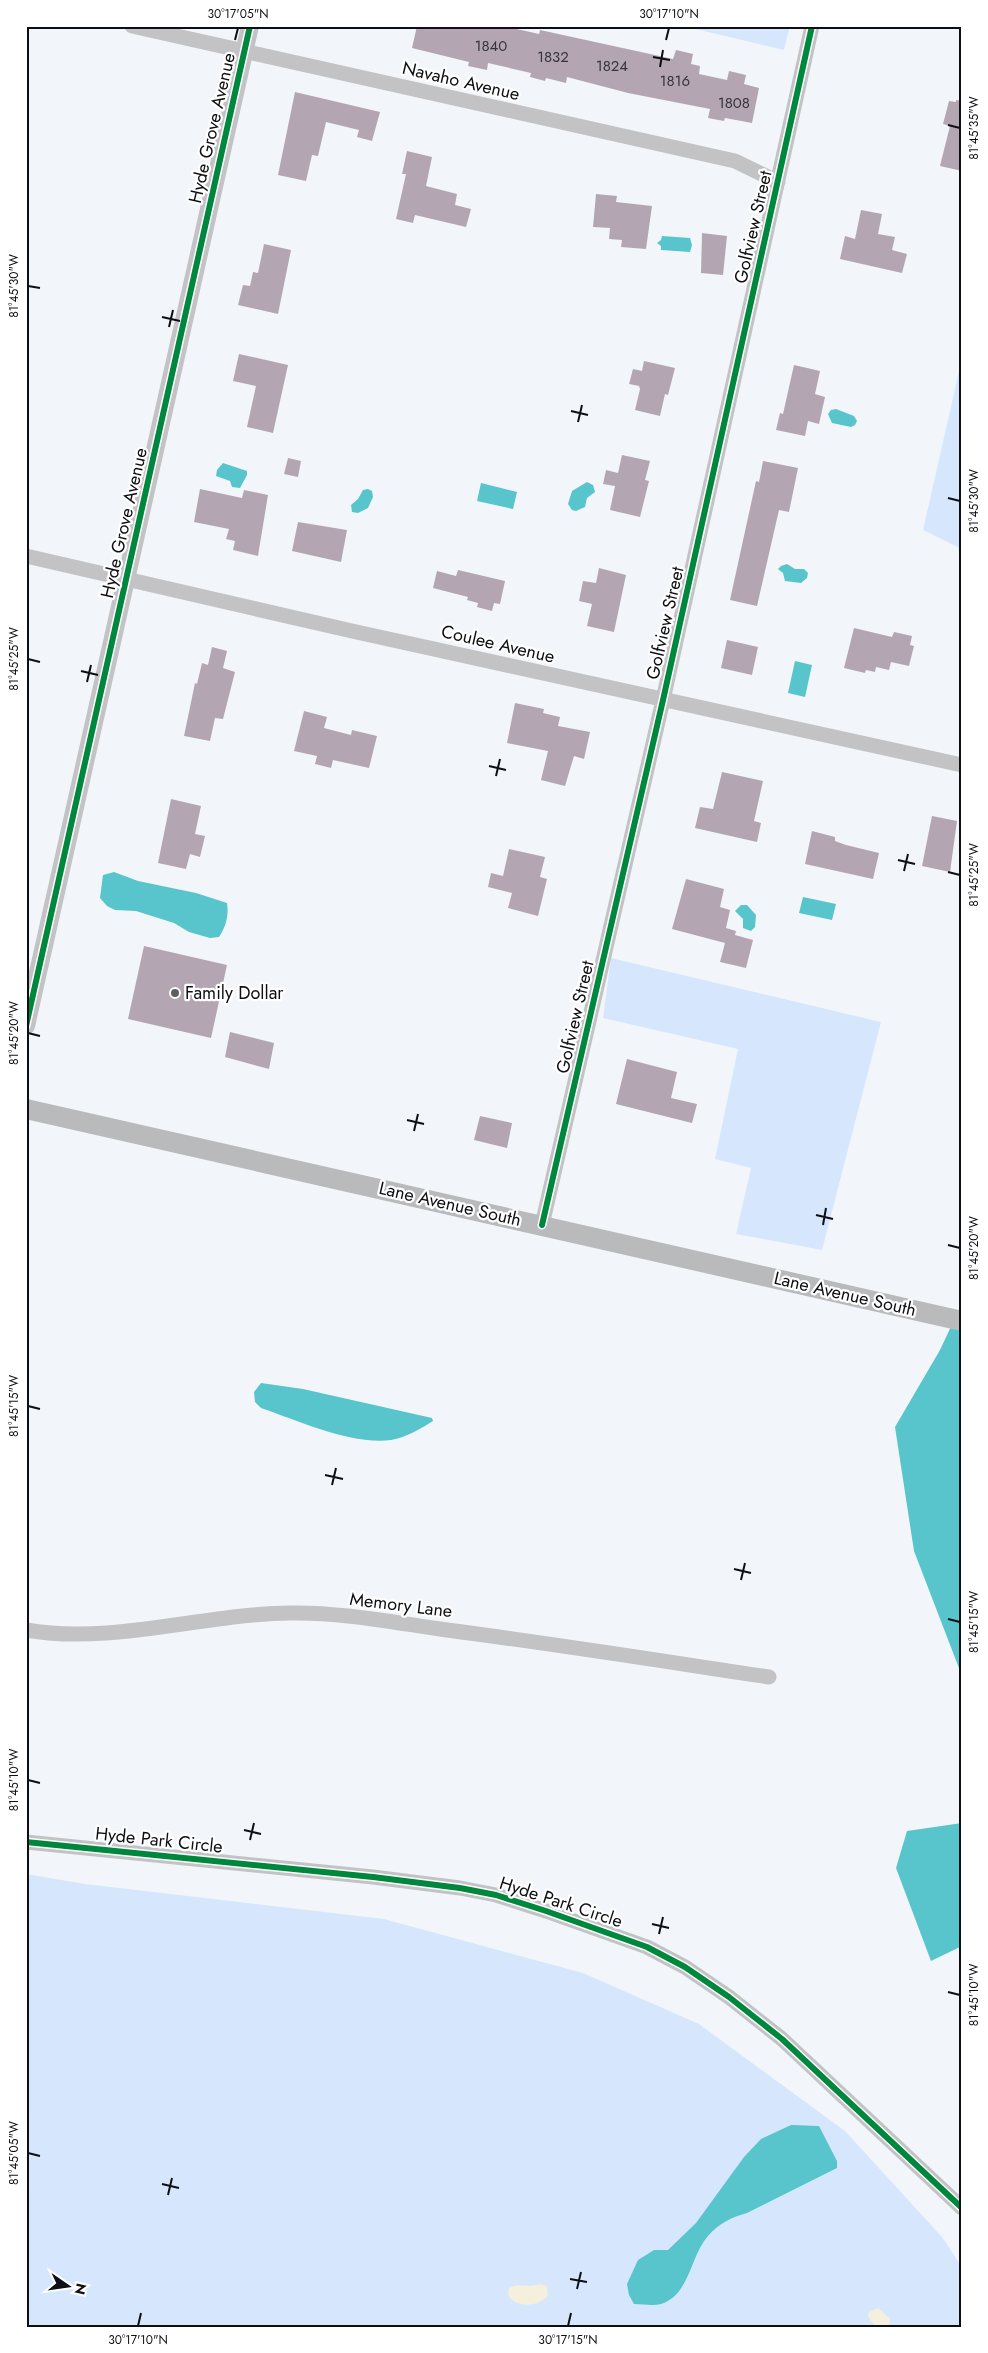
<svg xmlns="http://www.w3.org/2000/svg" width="988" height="2353" font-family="Jost,sans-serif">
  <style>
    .green { fill: #d6e7fd }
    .sand { fill: #f4f0dd }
    .water { fill: #57c5cb }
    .building { fill: #b3a6b2 }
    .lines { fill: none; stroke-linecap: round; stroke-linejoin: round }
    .minor { stroke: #c3c3c5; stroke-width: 15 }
    .tertiary { stroke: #c3c3c5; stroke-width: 18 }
    .secondary { stroke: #b9babb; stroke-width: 20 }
    .cycleway-casing { stroke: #fff; stroke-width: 9 }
    .cycleway { stroke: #00873e; stroke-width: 6 }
    .ticks { fill: none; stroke: #0d0f12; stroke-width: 2 }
    .poi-dot { fill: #5d6063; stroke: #fff; stroke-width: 2 }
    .labels { text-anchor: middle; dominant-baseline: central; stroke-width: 4.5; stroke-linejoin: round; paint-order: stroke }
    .number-label { font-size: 15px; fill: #36353a }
    .street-label { font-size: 18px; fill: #0d0f12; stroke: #fff }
    .poi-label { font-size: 18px; fill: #0d0f12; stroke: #fff; text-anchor: start }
    .neatline { fill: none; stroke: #0d0f12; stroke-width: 2 }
    .ticks-label { font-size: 12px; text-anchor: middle; fill: #0d0f12 }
  </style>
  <rect width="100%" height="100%" fill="#f2f6fa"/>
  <!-- green -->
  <path class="green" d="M683 26H790L784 50Z
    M962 358V570L958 547 923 530Z
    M611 958 881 1022 822 1250 736 1234 751 1168 715 1159 738 1049 603 1018Z
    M26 1874 85 1884 384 1919 583 1973 699 2024 845 2131 942 2237 962 2267V2327H26Z"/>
  <!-- sand -->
  <path class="sand" d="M539 2284 547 2286 548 2295C540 2307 514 2309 508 2294L509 2288C519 2282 529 2289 539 2284Z
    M878 2308 890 2319 889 2327H876L868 2317 869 2312Z"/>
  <!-- water -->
  <path class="water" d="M662 236 690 238 692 245 690 252 661 250V246L657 243 661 240Z
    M836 409 854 416 857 421 855 425 851 427 832 423 828 414 831 410Z
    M223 463 247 471V475L240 488 232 487 230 481 216 476 217 470Z
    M587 482 593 485 595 492 587 498 585 507 576 511 572 510 568 504 572 491Z
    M481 483 517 492 513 509 477 501Z
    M368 489 372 491 373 497 368 508 358 513 352 512 351 505 358 499 363 490Z
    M787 564 795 569H804L808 573 807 578 801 583 785 581 783 573 778 569 781 566Z
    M795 661 812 665 805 697 788 693Z
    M114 872 138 881 196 893 227 903C229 915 226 927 219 937L210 938 189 932 174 923 136 911 115 910 107 906 100 898 103 875Z
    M803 897 836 904 832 920 799 913Z
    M741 905H747L756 915 755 927 751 931 743 928V919L735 911Z
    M962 1303V1676L914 1551 895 1427 940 1350Z
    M261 1383 303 1389 432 1418 433 1421C420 1429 407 1437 391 1440 351 1445 299 1421 261 1408L255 1402 254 1392Z
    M962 1823V1946L931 1961 896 1868 907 1831Z
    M791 2125 819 2126 837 2161V2168L747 2213C732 2217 718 2224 708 2236 690 2256 690 2295 661 2304 653 2306 643 2304 634 2304L629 2295 627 2284 638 2260 654 2250H668L696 2223 744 2157 761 2139Z"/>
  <!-- building -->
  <path class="building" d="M417 26H504L539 34 540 30 673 59 676 50 693 54 691 64 700 66 699 74 727 80 729 71 746 75 744 84 759 88 752 123 725 118 724 121 708 118 710 109 628 93 567 77 566 83 546 78 545 81 530 77 531 73 488 63 487 70 468 66 469 62 412 48Z
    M295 92 380 112 372 141 357 137 359 130 326 122 318 156 312 155 306 181 278 175Z
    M956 100 962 101V171L940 166 950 126 943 124 949 101 956 102Z
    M407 151 432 157 426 186 457 194 455 205 471 209 466 227 415 215 413 223 396 219 406 174H402Z
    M596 194 617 196 616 202 652 206 646 249 621 247 622 240 609 239 610 228 593 227Z
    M861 210 882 214 878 234 895 237 892 250 907 254 902 273 840 259 845 236 855 239Z
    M702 233 727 236 723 275 701 273Z
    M264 244 291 250 278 314 238 305 243 285 250 286 253 272 258 273Z
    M239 354 288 365 273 433 247 427 256 386 233 381Z
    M644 361 675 368 668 395 665 394 660 416 635 410 640 389 639 386 629 384 633 369 642 371Z
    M794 365 820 371 815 394 825 397 819 424 808 421 805 436 776 430 780 413 783 414Z
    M622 455 650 461 645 480 649 481 640 517 610 510 615 486 603 484 606 470 618 473Z
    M288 458 301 461 298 477 284 474Z
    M763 461 798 468 789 512 779 510 757 606 730 600 756 481 759 482Z
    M200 489 242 498 244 490 268 495 258 556 233 550 235 541 226 539 229 529 194 522Z
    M298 522 347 530 341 562 292 551Z
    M599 568 626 575 614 632 587 626 592 604 579 601 583 581 596 583Z
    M458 570 505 581 500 604 494 603 492 611 477 607 478 603 467 600 468 597 433 588 437 571 456 576Z
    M854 628 892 637 894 632 912 636 910 645 914 646 909 666 891 662 889 670 876 667 875 672 866 670 865 673 844 668Z
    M727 640 758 647 752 675 721 668Z
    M212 647 227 651 223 668 235 672 223 719 215 718 210 741 184 736 195 683 197 684 202 663 208 665Z
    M515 703 544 709 543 713 560 717 558 726 590 732 584 759 574 756 565 786 541 780 548 751 507 743Z
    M304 711 327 717 324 728 351 735 352 730 377 736 369 768 333 760 331 768 315 764 317 756 294 751Z
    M722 772 763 781 754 821 761 823 757 842 695 828 700 807 713 809Z
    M171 799 201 806 195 834 205 836 200 857 190 854 186 869 158 863Z
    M932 816 957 821 950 872 922 866Z
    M812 831 835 837V841L846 845 879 853 873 879 805 864Z
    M509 849 545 857 540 877 547 879 538 916 508 908 512 893 488 887 491 873 503 876Z
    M686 879 724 889 720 907 730 910 726 928 736 931 735 935 753 940 746 968 720 962 725 943 672 929Z
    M144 946 227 965 211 1038 128 1019Z
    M230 1032 274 1043 269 1069 225 1057Z
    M627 1059 677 1072 671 1098 697 1104 692 1123 616 1104Z
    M480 1116 512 1123 507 1148 474 1140Z"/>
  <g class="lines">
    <!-- minor -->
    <path class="minor" d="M132 26 735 161 778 182
      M26 556 352 631 962 765
      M542 1225 663 700 812 26
      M26 1630C114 1645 202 1614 290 1613 342 1612 396 1623 447 1630 555 1644 662 1661 769 1677
      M26 1842 373 1877 460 1888 496 1895 546 1911 647 1947 685 1967 729 1997 782 2039 962 2208"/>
    <!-- tertiary -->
    <path class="tertiary" d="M26 1026 250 26"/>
    <!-- secondary -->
    <path class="secondary" d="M26 1109 962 1321"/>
    <!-- cycleway casing -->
    <g class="cycleway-casing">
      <path id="cycleway" d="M26 1026 250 26
        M542 1225 663 700 812 26
        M26 1842 373 1877 460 1888 496 1895 546 1911 647 1947 685 1967 729 1997 782 2039 962 2208"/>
    </g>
    <!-- cycleway -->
    <use href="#cycleway" class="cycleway"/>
  </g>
  <!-- ticks -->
  <path class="ticks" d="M235 40 238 28M666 40 669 28M653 57 670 60M660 67 663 50M948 125 960 128M28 286 40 288M162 317 180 321M169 327 173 310M571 411 588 415M578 422 582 405M948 498 960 501M28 659 40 662M81 671 98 675M87 682 91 665M489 766 506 770M496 776 500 759M898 860 915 864M904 871 908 854M948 872 960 875M28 1033 40 1036M407 1120 424 1124M414 1131 418 1114M816 1215 833 1219M823 1225 826 1208M948 1245 960 1248M28 1406 40 1409M325 1475 343 1479M332 1485 336 1468M734 1569 751 1573M741 1580 745 1563M948 1619 960 1622M28 1780 40 1783M244 1830 261 1834M250 1840 254 1823M652 1924 669 1928M659 1934 663 1917M948 1992 960 1995M28 2153 40 2156M162 2184 179 2188M168 2195 172 2178M570 2279 587 2282M577 2289 581 2272M138 2326 141 2313M568 2326 571 2313"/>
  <!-- markers -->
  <circle class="poi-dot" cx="175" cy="993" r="5"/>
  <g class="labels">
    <!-- number labels -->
    <g class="number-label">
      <text x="491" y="46">1840</text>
      <text x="553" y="57">1832</text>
      <text x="612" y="66">1824</text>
      <text x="675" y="81">1816</text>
      <text x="734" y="103">1808</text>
    </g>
    <!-- street labels -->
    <g class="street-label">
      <text transform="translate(461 81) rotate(13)">Navaho Avenue</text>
      <text transform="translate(212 128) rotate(-77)">Hyde Grove Avenue</text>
      <text transform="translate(753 227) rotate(-77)">Golfview Street</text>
      <text transform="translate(124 523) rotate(-77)">Hyde Grove Avenue</text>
      <text transform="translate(665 623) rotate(-77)">Golfview Street</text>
      <text transform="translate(498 644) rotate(13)">Coulee Avenue</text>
      <text transform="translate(575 1017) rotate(-77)">Golfview Street</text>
      <text transform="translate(450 1204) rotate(13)">Lane Avenue South</text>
      <text transform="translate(845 1294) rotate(13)">Lane Avenue South</text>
      <text transform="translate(401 1605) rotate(7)">Memory Lane</text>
      <text transform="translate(159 1840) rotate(6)">Hyde Park Circle</text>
      <text transform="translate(561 1902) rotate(18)">Hyde Park Circle</text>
    </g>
    <!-- poi labels -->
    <g class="poi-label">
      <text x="185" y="993">Family Dollar</text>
    </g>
  </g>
  <!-- border -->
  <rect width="988" height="2353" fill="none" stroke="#ffffff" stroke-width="55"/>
  <!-- north arrow -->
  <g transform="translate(68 2286) rotate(103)" stroke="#ffffff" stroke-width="4" paint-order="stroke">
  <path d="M0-4L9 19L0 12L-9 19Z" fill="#0d0f12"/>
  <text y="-8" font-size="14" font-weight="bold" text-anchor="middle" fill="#0d0f12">N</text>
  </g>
  <rect x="28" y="28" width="932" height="2298" class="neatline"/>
  <g class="ticks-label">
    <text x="238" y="18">30°17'05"N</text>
    <text x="669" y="18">30°17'10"N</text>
    <text transform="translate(974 128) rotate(-90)" y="4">81°45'35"W</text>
    <text transform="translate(14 286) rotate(-90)" y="4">81°45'30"W</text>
    <text transform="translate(974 501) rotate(-90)" y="4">81°45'30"W</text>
    <text transform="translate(14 659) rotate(-90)" y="4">81°45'25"W</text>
    <text transform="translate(974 875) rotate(-90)" y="4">81°45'25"W</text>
    <text transform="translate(14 1033) rotate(-90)" y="4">81°45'20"W</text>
    <text transform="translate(974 1248) rotate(-90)" y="4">81°45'20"W</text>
    <text transform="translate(14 1406) rotate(-90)" y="4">81°45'15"W</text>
    <text transform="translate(974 1622) rotate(-90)" y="4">81°45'15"W</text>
    <text transform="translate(14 1780) rotate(-90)" y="4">81°45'10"W</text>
    <text transform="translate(974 1995) rotate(-90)" y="4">81°45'10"W</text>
    <text transform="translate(14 2153) rotate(-90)" y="4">81°45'05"W</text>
    <text x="138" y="2344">30°17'10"N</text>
    <text x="568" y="2344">30°17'15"N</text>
  </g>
</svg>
